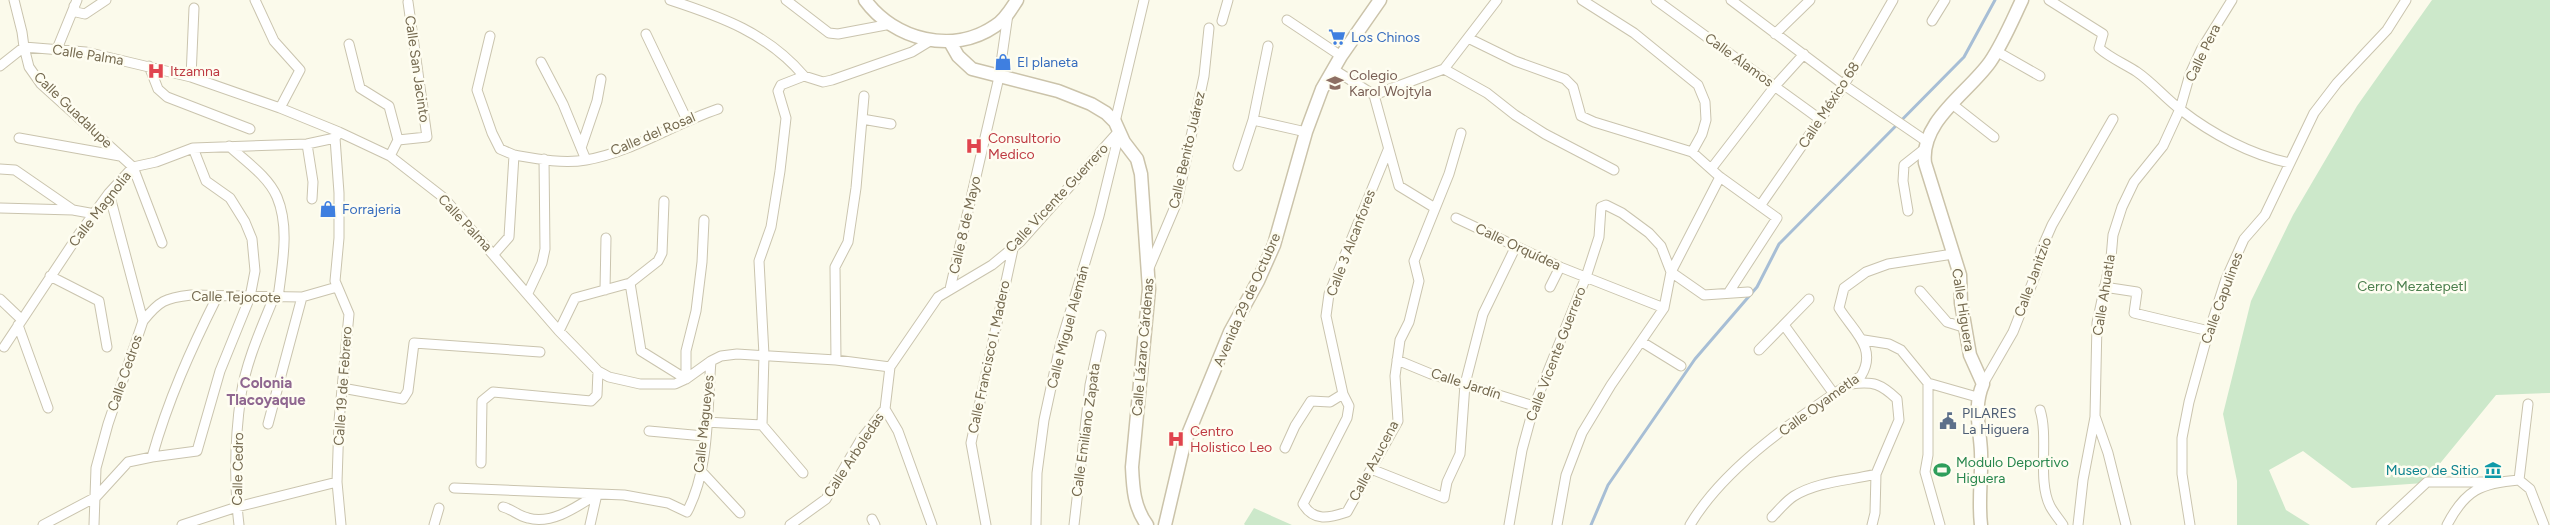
<svg xmlns="http://www.w3.org/2000/svg" width="2550" height="525" font-family="Figtree,sans-serif">
  <style>
    .green { fill: #cce8ca }
    .lines { fill: none; stroke-linecap: round; stroke-linejoin: round }
    .stream { stroke: #a7bed5; stroke-width: 3 }
    .street-casing { stroke: #cac4ae; stroke-width: 11 }
    .secondary-casing { stroke: #cbc3aa; stroke-width: 15 }
    .street { stroke: #fff; stroke-width: 9 }
    .secondary { stroke: #fff; stroke-width: 12 }
    .labels { text-anchor: middle; dominant-baseline: central; stroke-width: 5; stroke-linejoin: round; paint-order: stroke }
    .shop-label { font-size: 14px; fill: #366cbe; stroke: #fefdf1; text-anchor: start }
    .street-label { font-size: 14px; fill: #74694f; stroke: #fefdf1 }
    .health-label { font-size: 14px; fill: #be3a42; stroke: #fefdf1; text-anchor: start }
    .education-label { font-size: 14px; fill: #785e54; stroke: #fefdf1; text-anchor: start }
    .park-label { font-size: 14px; fill: #4b7f4d; stroke: #fefdf1 }
    .service-label { font-size: 14px; fill: #4e5e75; stroke: #fefdf1; text-anchor: start }
    .leisure-label { font-size: 14px; fill: #27864d; stroke: #fefdf1; text-anchor: start }
    .culture-label { font-size: 14px; fill: #0d838f; stroke: #fefdf1; text-anchor: end }
    .neighbourhood-label { font-size: 15px; font-weight: bold; fill: #8f6790; stroke: #fefdf1 }
  </style>
  <rect width="100%" height="100%" fill="#fbfaeb"/>
  <!-- green -->
  <path class="green" d="M2432 0H2550V393L2496 395 2424 483 2352 488 2303 451 2269 470 2286 510 2310 525H2237V481L2223 414 2251 301 2293 215 2357 106Z
    M1254 508 1292 525H1245L1244 524Z"/>
  <g class="lines">
    <!-- stream -->
    <path class="stream" d="M1591 525 1608 485 1695 359 1757 287 1779 244 1964 57 1995 0"/>
    <!-- street casing -->
    <g class="street-casing">
      <path id="street" d="M14 0 22 32 24 47 86 52 191 77 280 108 339 132 390 156 444 198 559 331 598 371 609 377 640 384H675L686 379 711 361 721 356 737 354 836 360 890 367
        M255 0 274 41 300 70 280 108
        M670 0C722 17 767 33 804 76
        M786 0 829 33 838 34 891 24
        M1582 0 1634 33 1698 85 1705 102 1706 120 1702 134 1692 152
        M1656 0 1821 120
        M1731 0 1844 85 1926 141
        M2049 0 2103 34 2099 48C2110 58 2125 64 2137 72 2153 83 2165 98 2181 110 2212 134 2251 155 2290 163
        M74 6 76 12 85 14 106 0
        M1287 20 1341 56
        M1222 21 1228 0
        M1932 21 1945 0
        M646 34 687 120
        M1775 34 1810 0
        M490 36 477 90 492 133 500 149 514 155
        M1468 38 1515 61 1565 79 1573 87 1581 116 1594 122 1692 152 1720 177 1777 218 1729 292
        M349 44 360 88 389 106 398 140 390 156
        M57 49 77 0
        M1996 51 2040 76
        M541 62 563 104 586 160
        M0 66 24 47 29 67 41 84 133 167 162 243
        M149 66 158 89 167 97 250 129
        M1333 69 1374 95 1399 186 1435 208
        M1444 69 1487 93 1515 115 1545 134 1614 170
        M191 77 194 8
        M1374 95 1444 69 1497 0
        M1952 104 1994 137
        M862 119 891 124
        M1253 120 1306 132
        M1115 122 1144 0
        M338 134 335 138 339 193V238L335 281 349 314 339 421 337 482 341 525
        M19 138 120 156
        M398 140 427 137 408 2
        M307 144 313 182 312 199
        M229 146C245 161 268 176 277 197 290 228 282 265 278 298
        M581 148 597 101 601 79
        M1388 150 1329 294 1326 316 1343 394 1349 406 1347 418 1303 504C1314 522 1329 518 1347 512L1398 421 1395 376 1400 340 1409 322 1419 281 1414 261 1449 174 1461 133
        M1238 166 1253 120 1268 46
        M0 169 15 170 73 210 95 214
        M1711 169 1775 86 1804 54
        M664 201 662 253 658 261 630 283 641 351 686 379
        M1760 206 1844 85 1893 0
        M0 208 73 210
        M1908 211 1903 181 1904 165 1923 150
        M1456 218 1560 267 1664 308
        M494 254 509 237 514 155C537 159 563 164 586 160 633 152 673 124 718 109
        M1149 268 1177 202 1204 76 1209 28
        M50 276 99 301 107 347
        M1550 287 1560 267
        M2104 287 2137 292 2134 313 2209 331
        M950 289 999 77 1008 14
        M605 290 606 238
        M1920 291 1947 322 1966 328
        M528 293 542 263 545 249 544 159
        M0 299 21 319
        M143 321C159 301 165 298 191 295L302 297 337 287
        M18 325 48 408
        M1784 325 1834 394
        M559 331 575 298 630 283
        M1864 340 1889 344 1901 350 1928 383 1977 397
        M1642 342 1681 366
        M4 347 79 234 109 193 133 167 156 162 193 148 307 144 335 138
        M1759 350 1809 299
        M836 360 835 267 848 242 856 188 864 96
        M1397 360 1431 374 1534 406
        M686 379V351L696 311 702 262 704 220
        M1928 383V455L1925 472 1940 525
        M1851 384C1874 381 1881 384 1897 399L1899 420 1876 474 1875 513 1872 525
        M1983 384 2013 332 2037 271 2041 250 2052 225 2113 119
        M342 388 403 399 408 391 414 343 540 352
        M885 409 898 431 932 525
        M2040 410C2049 438 2037 480 2050 506 2053 512 2059 519 2063 525
        M705 422 762 425
        M268 424 302 297
        M649 431 704 436
        M1285 448 1295 426 1311 401 1330 402 1343 394
        M152 457 197 451 220 371 250 297 255 271 252 239 245 222 230 198 206 181 193 148
        M481 463 482 401 493 392 591 401 597 395 598 371
        M1371 469 1444 498 1447 482 1460 454 1465 384 1483 314 1516 246
        M701 471 740 513
        M803 473 762 425 764 355 759 261 771 227 780 171 786 118 778 91 781 85 804 76 823 82 832 80 912 52 930 41
        M2519 480 2528 404
        M2519 480 2530 489 2544 525
        M454 488 624 495 668 503 687 512C710 469 707 409 711 361
        M503 507C512 509 518 516 528 518 552 525 578 506 597 494
        M1772 517C1778 511 1786 501 1794 496 1819 481 1848 481 1876 474
        M872 519 875 525
        M43 525 96 497 128 462 152 457C168 400 191 349 217 297
        M94 525 96 468 108 424 143 321 109 193
        M182 525 237 507 337 482
        M239 525C234 483 235 437 241 395 246 362 261 329 274 297
        M434 525 439 508
        M590 525 597 494
        M790 525 826 499 860 441 885 409 890 367 938 297 992 265 1020 242 1119 131
        M986 525 971 443 1013 249
        M1036 525 1037 473 1044 420 1060 346 1099 216 1119 134
        M1074 525 1090 385 1101 335
        M1509 525 1522 450 1534 406 1586 277 1599 237 1601 207 1606 205 1622 213 1649 233 1661 246 1671 272 1704 295 1748 292
        M1557 525 1566 475 1582 433 1611 385 1664 308 1671 272 1720 177
        M1690 525C1726 464 1803 414 1861 376 1878 348 1853 331 1839 308L1844 288 1866 272 1888 264 1953 254
        M2078 525 2083 480 2095 417
        M2126 525 2108 453 2095 416 2097 323 2111 258 2113 235 2122 207 2134 182 2163 146 2180 109 2190 74 2201 50 2232 0
        M2190 525 2182 474V438L2189 402 2205 344 2226 279 2244 239 2265 215 2314 113 2337 83 2387 30 2406 0
        M2381 525 2427 482H2497
        M2447 525C2465 490 2481 483 2519 480"/>
    </g>
    <!-- secondary casing -->
    <g class="secondary-casing">
      <path id="secondary" d="M865 0C894 40 953 55 995 26 1005 20 1011 9 1017 0
        M950 42 958 56 972 69 1058 91 1091 104 1106 113 1115 122 1124 142 1137 159 1141 174 1149 289 1132 467C1133 489 1134 507 1147 525
        M1165 525 1184 444 1230 332 1258 281 1274 245 1306 132 1322 89 1341 56 1380 0
        M1981 525C1978 500 1982 477 1981 452 1980 428 1973 407 1983 384L1970 355 1961 303 1960 275 1925 163C1920 121 1968 93 1990 62 2003 43 2012 21 2022 0"/>
    </g>
    <!-- street -->
    <use href="#street" class="street"/>
    <!-- secondary -->
    <use href="#secondary" class="secondary"/>
  </g>
  <!-- icons -->
  <defs>
    <g id="supermarket-bare" transform="scale(1.35)"><path d="M-6-5.5h2.5l.6 2H6L4.5 2H-2.5L-4.4-4H-6ZM-1.5 3.2a1.3 1.3 0 1 0 .1 0ZM3 3.2a1.3 1.3 0 1 0 .1 0Z" fill="#3f7fe0" stroke="#fefdf1" stroke-width="2.5" paint-order="stroke"/></g>
    <g id="shop-bare" transform="scale(1.35)"><path d="M-5-2.5h2.3a2.7 3.5 0 0 1 5.4 0H5L5.5 6h-11ZM-1.5-2.5h3a1.5 2.3 0 0 0-3 0Z" fill="#3f7fe0" stroke="#fefdf1" stroke-width="2.5" paint-order="stroke"/></g>
    <g id="hospital-bare" transform="scale(1.35)"><path d="M-5-5h3v3.5h4V-5h3V5h-3V1.5h-4V5h-3Z" fill="#e0444e" stroke="#fefdf1" stroke-width="2.5" paint-order="stroke"/></g>
    <g id="school-bare" transform="scale(1.35)"><path d="M0-5L7-2L0 1L-7-2ZM-4 1L0 2.5L4 1V4Q0 6-4 4Z" fill="#8d6e63" stroke="#fefdf1" stroke-width="2.5" paint-order="stroke"/></g>
    <g id="civic-bare" transform="scale(1.35)"><path d="M-.6-6.5H3V-4.5H.6V-3L4-1V1h2V6H-6V1h2V-1L-.6-3ZM-1.2 2.5V6h2.4V2.5Z" fill="#5c6f8a" stroke="#fefdf1" stroke-width="2.5" paint-order="stroke"/></g>
    <g id="stadium-bare" transform="scale(1.35)"><path d="M0-5a6.5 5 0 1 0 0 10a6.5 5 0 1 0 0-10ZM-3.5-1.8h7v3.6h-7Z" fill="#2e9e5b" stroke="#fefdf1" stroke-width="2.5" paint-order="stroke"/></g>
    <g id="museum-bare" transform="scale(1.35)"><path d="M0-6L6-3V-2H-6V-3ZM-5-1h2V3h-2ZM-1-1h2V3h-2ZM3-1h2V3H3ZM-6 4H6V6H-6Z" fill="#0f9aa8" stroke="#fefdf1" stroke-width="2.5" paint-order="stroke"/></g>
  </defs>
  <g fill-rule="evenodd">
    <use href="#supermarket-bare" x="1337" y="37"/>
    <use href="#shop-bare" x="1003" y="62"/>
    <use href="#hospital-bare" x="156" y="71"/>
    <use href="#school-bare" x="1335" y="83"/>
    <use href="#hospital-bare" x="974" y="146"/>
    <use href="#shop-bare" x="328" y="209"/>
    <use href="#civic-bare" x="1948" y="421"/>
    <use href="#hospital-bare" x="1176" y="439"/>
    <use href="#stadium-bare" x="1942" y="470"/>
    <use href="#museum-bare" x="2493" y="470"/>
  </g>
  <g class="labels">
    <!-- shop labels -->
    <g class="shop-label">
      <text x="1351" y="37">Los Chinos</text>
      <text x="1017" y="62">El planeta</text>
      <text x="342" y="209">Forrajeria</text>
    </g>
    <!-- street labels -->
    <g class="street-label">
      <text transform="translate(2203 53) rotate(-64)">Calle Pera</text>
      <text transform="translate(88 55) rotate(9)">Calle Palma</text>
      <text transform="translate(1739 60) rotate(36)">Calle Álamos</text>
      <text transform="translate(417 69) rotate(82)">Calle San Jacinto</text>
      <text transform="translate(1829 105) rotate(-57)">Calle México 68</text>
      <text transform="translate(73 110) rotate(44)">Calle Guadalupe</text>
      <text transform="translate(653 134) rotate(-23)">Calle del Rosal</text>
      <text transform="translate(1187 150) rotate(-77)">Calle Benito Juárez</text>
      <text transform="translate(1057 198) rotate(-47)">Calle Vicente Guerrero</text>
      <text transform="translate(100 209) rotate(-52)">Calle Magnolia</text>
      <text transform="translate(465 223) rotate(47)">Calle Palma</text>
      <text transform="translate(965 225) rotate(-77)">Calle 8 de Mayo</text>
      <text transform="translate(1351 243) rotate(-69)">Calle 3 Alcanfores</text>
      <text transform="translate(1518 247) rotate(25)">Calle Orquídea</text>
      <text transform="translate(2033 277) rotate(-70)">Calle Janitzio</text>
      <text transform="translate(2104 295) rotate(-81)">Calle Ahuatla</text>
      <text transform="translate(236 297) rotate(1)">Calle Tejocote</text>
      <text transform="translate(2222 298) rotate(-70)">Calle Capulines</text>
      <text transform="translate(1247 300) rotate(-66)">Avenida 29 de Octubre</text>
      <text transform="translate(1963 310) rotate(81)">Calle Higuera</text>
      <text transform="translate(1068 327) rotate(-75)">Calle Miguel Alemán</text>
      <text transform="translate(1143 347) rotate(-85)">Calle Lázaro Cárdenas</text>
      <text transform="translate(1556 354) rotate(-69)">Calle Vicente Guerrero</text>
      <text transform="translate(989 357) rotate(-78)">Calle Francisco I. Madero</text>
      <text transform="translate(125 373) rotate(-71)">Calle Cedros</text>
      <text transform="translate(1466 384) rotate(18)">Calle Jardín</text>
      <text transform="translate(343 386) rotate(-86)">Calle 19 de Febrero</text>
      <text transform="translate(1819 405) rotate(-36)">Calle Oyametla</text>
      <text transform="translate(704 424) rotate(-84)">Calle Magueyes</text>
      <text transform="translate(1086 430) rotate(-82)">Calle Emiliano Zapata</text>
      <text transform="translate(854 455) rotate(-57)">Calle Arboledas</text>
      <text transform="translate(1374 461) rotate(-62)">Calle Azucena</text>
      <text transform="translate(238 469) rotate(-89)">Calle Cedro</text>
    </g>
    <!-- health labels -->
    <g class="health-label">
      <text x="170" y="71">Itzamna</text>
      <text x="988" y="138">Consultorio<tspan x="988" dy="16">Medico</tspan></text>
      <text x="1190" y="431">Centro<tspan x="1190" dy="16">Holistico Leo</tspan></text>
    </g>
    <!-- education labels -->
    <g class="education-label">
      <text x="1349" y="75">Colegio<tspan x="1349" dy="16">Karol Wojtyla</tspan></text>
    </g>
    <!-- park labels -->
    <g class="park-label">
      <text x="2412" y="286">Cerro Mezatepetl</text>
    </g>
    <!-- service labels -->
    <g class="service-label">
      <text x="1962" y="413">PILARES<tspan x="1962" dy="16">La Higuera</tspan></text>
    </g>
    <!-- leisure labels -->
    <g class="leisure-label">
      <text x="1956" y="462">Modulo Deportivo<tspan x="1956" dy="16">Higuera</tspan></text>
    </g>
    <!-- culture labels -->
    <g class="culture-label">
      <text x="2479" y="470">Museo de Sitio</text>
    </g>
    <!-- neighbourhood labels -->
    <g class="neighbourhood-label">
      <text x="266" y="383">Colonia<tspan x="266" dy="17">Tlacoyaque</tspan></text>
    </g>
  </g>
</svg>
